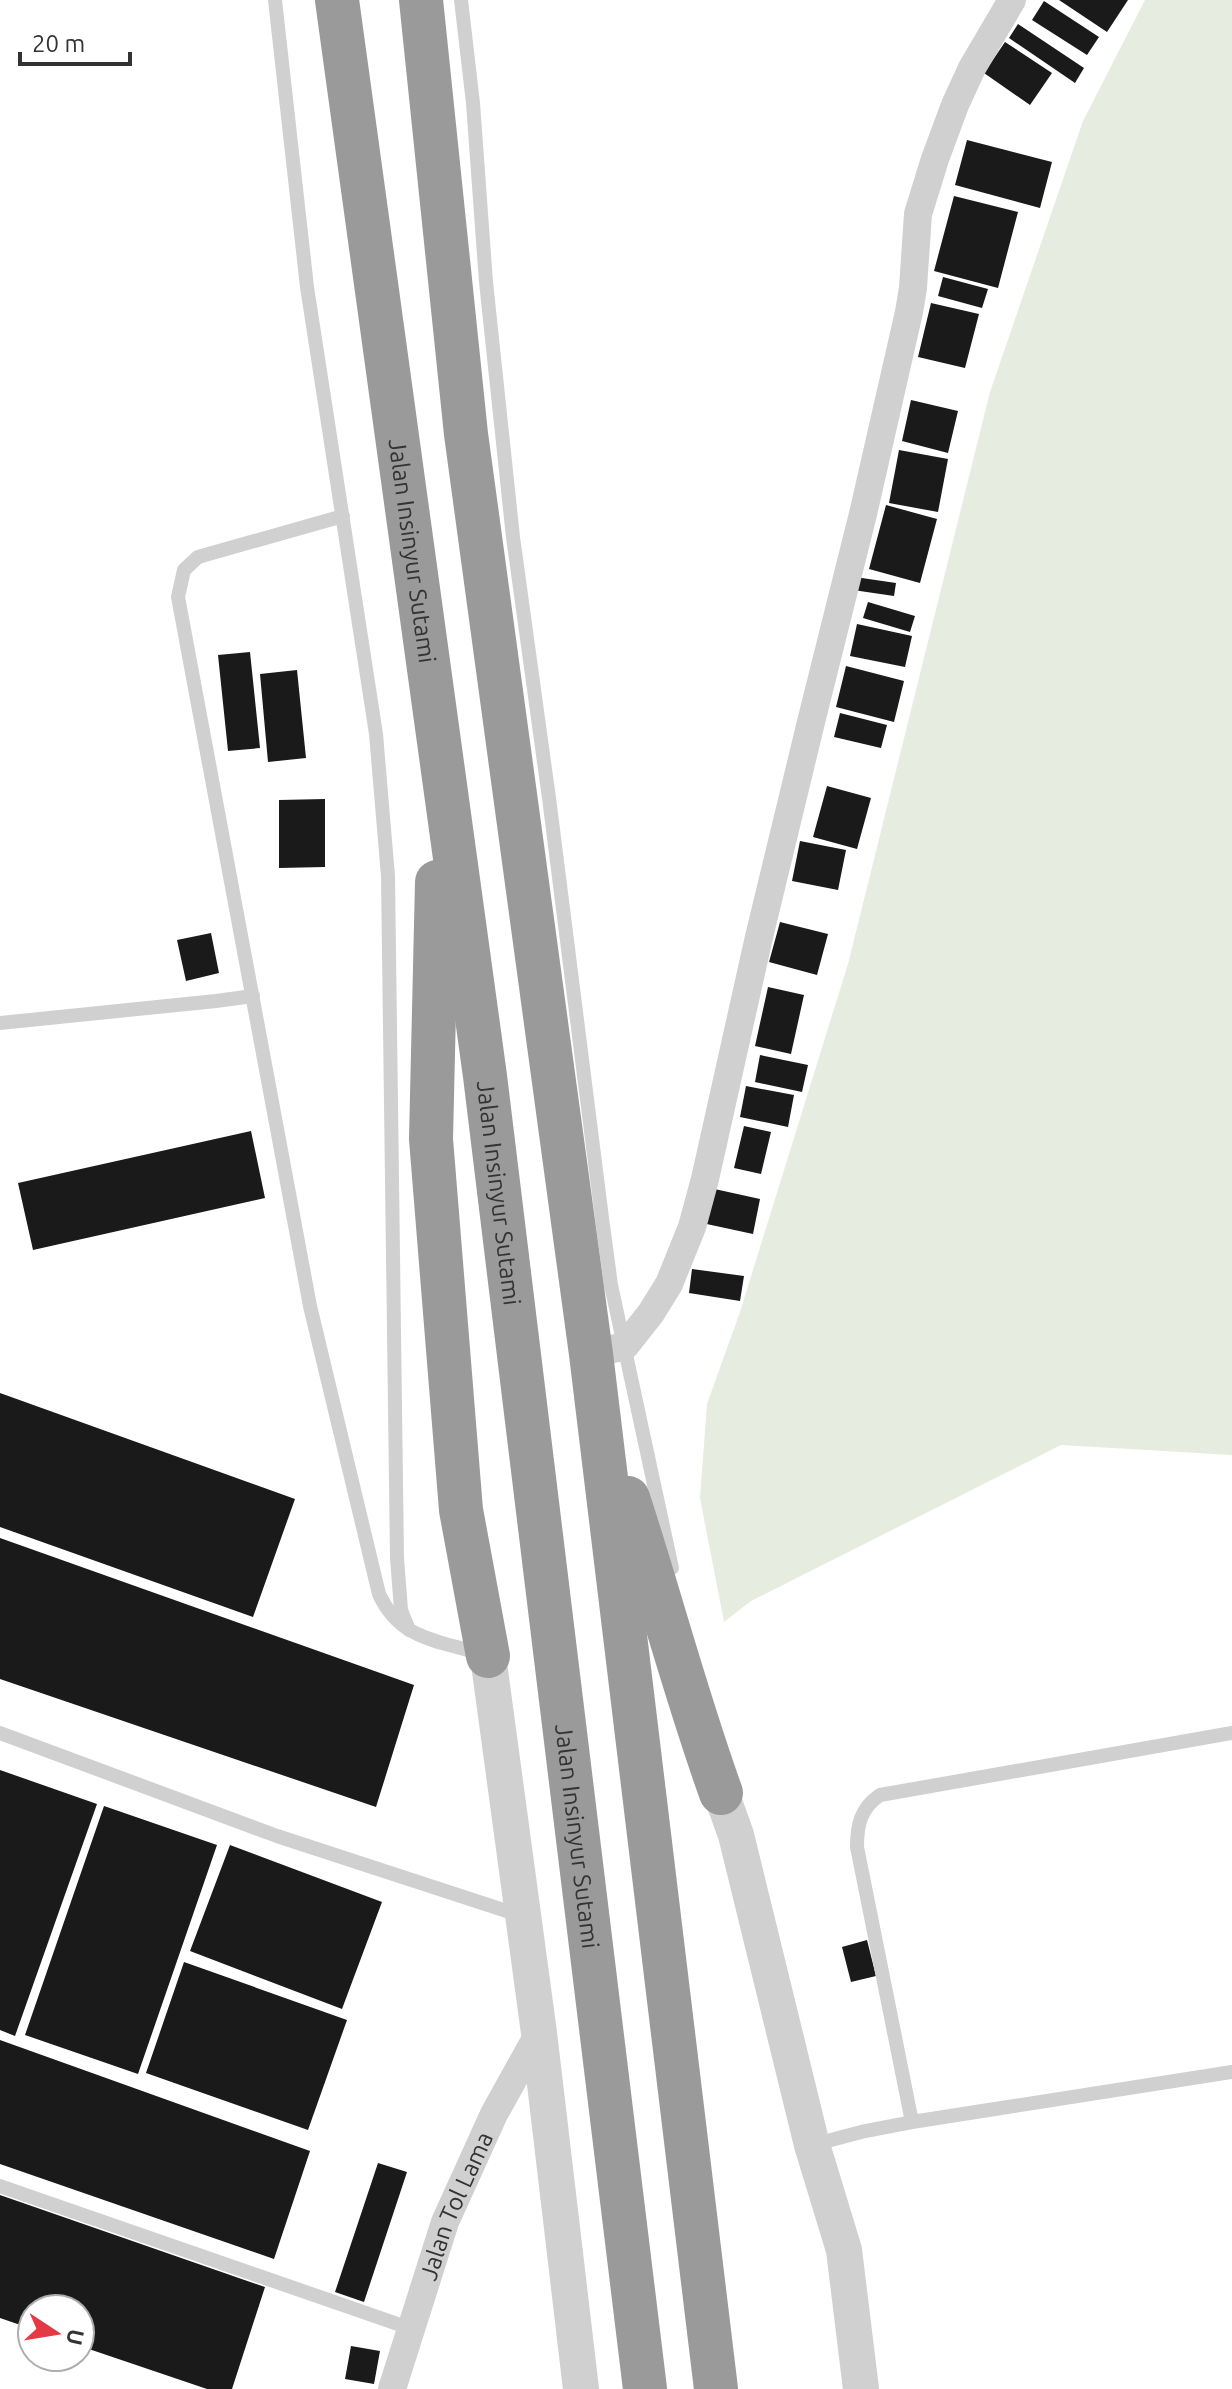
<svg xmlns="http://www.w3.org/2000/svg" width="1232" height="2389" font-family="Ubuntu,sans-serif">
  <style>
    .green { fill: #e6ecdf }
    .building { fill: #1a1a1a }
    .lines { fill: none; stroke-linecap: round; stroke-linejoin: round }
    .service { stroke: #d0d0d0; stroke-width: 14 }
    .minor { stroke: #d0d0d0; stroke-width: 28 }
    .tertiary { stroke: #d0d0d0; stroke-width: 36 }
    .motorway { stroke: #9a9a9a; stroke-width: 44 }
    .labels { text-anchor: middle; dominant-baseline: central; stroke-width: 8; stroke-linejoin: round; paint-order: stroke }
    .street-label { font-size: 24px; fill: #333; stroke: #fff }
  </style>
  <rect width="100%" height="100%" fill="#fff"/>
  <!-- green -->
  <path class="green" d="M1145 0H1232V1455L1061 1445 751 1601 724 1622 700 1498 707 1404 740 1312 848 964 990 392 1083 121Z"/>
  <!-- building -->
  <path class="building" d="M1059 0H1128L1107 32Z
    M1044 1 1099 37 1087 55 1032 20Z
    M1018 24 1084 68 1075 83 1009 38Z
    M1005 42 1052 73 1030 105 984 73Z
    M967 140 1052 162 1040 208 955 185Z
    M954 196 1018 212 998 288 934 271Z
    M943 277 988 289 982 308 938 296Z
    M931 303 979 314 965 368 918 357Z
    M911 400 958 411 948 453 902 441Z
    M899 450 948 459 938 512 889 503Z
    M886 505 937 519 920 583 869 569Z
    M855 577 896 583 894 596 853 590Z
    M868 602 915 616 910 632 863 618Z
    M857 624 912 636 905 667 850 656Z
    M250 652 260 748 228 751 218 655Z
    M846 666 904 681 894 722 836 707Z
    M297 670 306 758 268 762 260 674Z
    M840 713 887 725 881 748 834 737Z
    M827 786 871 798 857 849 813 837Z
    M325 799V867L279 868V800Z
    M800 841 846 850 838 890 792 881Z
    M780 922 828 934 817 975 769 962Z
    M211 933 219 973 186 981 177 940Z
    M768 987 804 995 791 1054 755 1046Z
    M760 1055 808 1065 802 1092 755 1082Z
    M746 1086 794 1095 788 1127 740 1117Z
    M744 1126 771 1132 761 1174 734 1168Z
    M251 1131 265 1198 33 1250 18 1183Z
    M710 1188 760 1199 753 1234 702 1223Z
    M692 1269 744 1276 740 1301 689 1293Z
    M0 1393 295 1499 253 1617 0 1527Z
    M0 1538 414 1685 376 1807 0 1679Z
    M0 1770 97 1804 15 2036 0 2030Z
    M104 1806 217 1845 138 2074 25 2035Z
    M230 1845 382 1902 342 2009 190 1951Z
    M867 1940 876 1976 851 1982 842 1947Z
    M184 1962 347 2020 308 2130 146 2073Z
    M0 2040 310 2151 274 2259 0 2164Z
    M378 2163 407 2172 364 2302 335 2292Z
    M0 2195 265 2287 232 2389H207L80 2346V2309H32V2329L0 2318Z
    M351 2346 380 2351 374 2384 345 2379Z"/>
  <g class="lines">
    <!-- service -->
    <path class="service" d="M275 0 307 287 376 734 388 876 397 1558 401 1610 409 1630
      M461 0 473 103 486 282 513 537 549 798 602 1218 611 1285 672 1568
      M343 516 198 557 184 570 178 597 310 1306 379 1594C400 1640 438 1640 481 1654
      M0 1023 216 1001 253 996
      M0 1733 277 1836 522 1916
      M912 2122 857 1847C857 1824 861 1808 880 1795L1232 1733
      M812 2145 865 2131 912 2122 1232 2072
      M0 2186 412 2329"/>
    <!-- minor -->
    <g class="minor">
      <path d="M591 1354 625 1346 651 1313 669 1284 692 1227 705 1179 759 937 812 718 863 514 909 312 913 288 918 214 935 159 955 105 972 68 1012 0"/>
      <path id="s1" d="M392 2389 445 2222 494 2114 539 2033"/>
    </g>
    <!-- tertiary -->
    <path class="tertiary" d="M488 1656 539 2033 581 2389
      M721 1793 736 1835 812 2145 844 2250 861 2389"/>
    <!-- motorway -->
    <g class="motorway">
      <path id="s2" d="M337 0 485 1076 645 2389"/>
      <path d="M421 0 466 434 591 1354 716 2389"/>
      <path d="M437 882 431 1139 461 1510 488 1656"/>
      <path d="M628 1498C660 1596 686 1696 721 1793"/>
    </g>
  </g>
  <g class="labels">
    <!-- street labels -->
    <g class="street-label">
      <text stroke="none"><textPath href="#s2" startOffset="556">Jalan Insinyur Sutami</textPath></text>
      <text stroke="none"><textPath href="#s2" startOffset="1204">Jalan Insinyur Sutami</textPath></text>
      <text stroke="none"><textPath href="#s2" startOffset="1852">Jalan Insinyur Sutami</textPath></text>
      <text stroke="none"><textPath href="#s1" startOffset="194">Jalan Tol Lama</textPath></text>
    </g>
  </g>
  <!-- north arrow -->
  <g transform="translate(56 2333) rotate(102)"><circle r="38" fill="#ffffff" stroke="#adadad" stroke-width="2"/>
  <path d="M0-6L14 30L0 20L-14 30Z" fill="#e63946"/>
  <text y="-12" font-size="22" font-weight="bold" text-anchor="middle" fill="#333333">U</text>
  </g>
  <!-- scale -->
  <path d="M20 52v12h110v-12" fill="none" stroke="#333333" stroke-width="4"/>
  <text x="32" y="52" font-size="24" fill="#333333" stroke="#ffffff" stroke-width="6" paint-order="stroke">20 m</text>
</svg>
